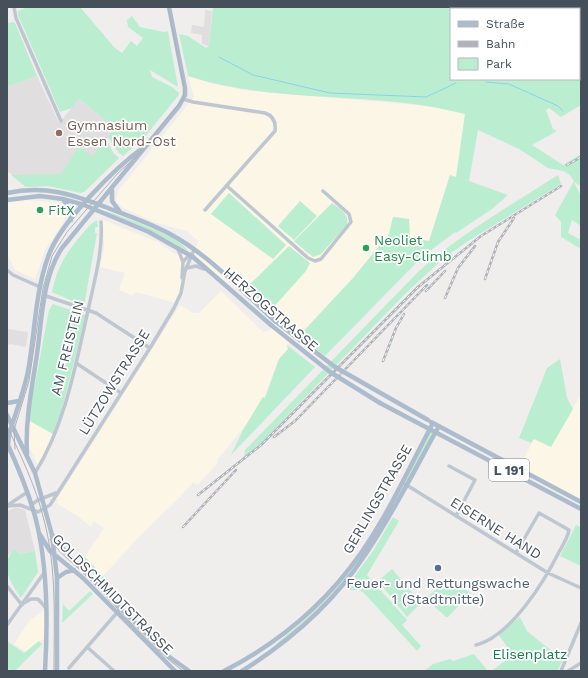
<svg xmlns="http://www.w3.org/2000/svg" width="588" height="678" font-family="'Work Sans',sans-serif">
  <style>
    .commercial { fill: #fbf6e6; fill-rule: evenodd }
    .education { fill: #e1dedf }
    .green { fill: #bbeed0; fill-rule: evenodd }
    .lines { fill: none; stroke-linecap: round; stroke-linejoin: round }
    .stream { stroke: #88d3eb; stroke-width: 1 }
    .minor { stroke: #bec7cf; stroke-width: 3.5 }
    .major { stroke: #adbccc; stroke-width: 4.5 }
    .tram { stroke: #afb2b8; stroke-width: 1 }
    .rail-casing { stroke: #afb2b8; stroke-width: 2.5 }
    .rail { stroke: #fff; stroke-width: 1; stroke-dasharray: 3; stroke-linecap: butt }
    .major-bridge { stroke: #adbccc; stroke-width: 4.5 }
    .education-dot { fill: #8d6e63; stroke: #fff; stroke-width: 1.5 }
    .leisure-dot { fill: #2e9e5b; stroke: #fff; stroke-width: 1.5 }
    .service-dot { fill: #5c6f8a; stroke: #fff; stroke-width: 1.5 }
    .labels { text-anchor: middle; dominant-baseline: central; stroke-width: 3.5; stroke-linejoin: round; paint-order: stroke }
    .shield { fill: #fff; stroke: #7e848c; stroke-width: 1 }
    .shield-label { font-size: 13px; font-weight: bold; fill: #46505a }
    .education-label { font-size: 14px; fill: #785e54; stroke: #fff; text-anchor: start }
    .leisure-label { font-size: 14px; fill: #27864d; stroke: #fff; text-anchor: start }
    .street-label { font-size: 14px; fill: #46505a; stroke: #fff }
    .service-label { font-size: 14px; fill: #4e5e75; stroke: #fff }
    .park-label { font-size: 14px; fill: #177b4c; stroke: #fff }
  </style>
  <rect width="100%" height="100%" fill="#f0eded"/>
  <!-- commercial -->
  <path class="commercial" d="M188 76 213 84 250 91 430 106 465 114 456 177 450 176 429 241 410 238 409 219 393 217 389 234 353 278 299 336 297 334 287 345 288 349 279 359 264 398 262 397 254 415 217 460 218 462 209 473 197 485 193 482 181 496 140 536 103 576 85 557 104 528 94 521 91 527 79 517 56 503 58 500 57 499 180 305 193 313H199L221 291 263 332 270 330 280 319 216 275 193 257 198 241 187 231 157 223 123 208 116 202 118 191 194 97ZM229 193 286 245 238 232 211 214ZM333 203 309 255 294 241Z
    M25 200 58 202 66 211 64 221 45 250 35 279 15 270 7 253V203Z
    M103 220 158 242 175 254 189 255 190 261 187 265 176 303 136 292 132 296 119 290 125 273 100 267 104 248Z
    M581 394V501L519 468 534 439 551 447Z
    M28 420 53 434 38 467 34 456 27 445Z
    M46 609V637L26 652 14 644 29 621Z"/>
  <!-- education -->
  <path class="education" d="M205 10 212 11 209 46 202 44V35L191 33 192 25 204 27Z
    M37 76 59 123 79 99 115 128 106 140 114 154 119 158 84 192 48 186 26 187 9 172 7 174V87Z
    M7 329 28 332 26 347 10 344 7 346Z
    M17 507 25 510 35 551 19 554 14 548 7 557V511Z"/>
  <!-- green -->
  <path class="green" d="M28 7H80L114 47 122 53 131 41 137 46 143 38 128 27 127 20 132 16 140 27 164 32 168 31 178 87 150 70 152 77 172 87 179 93 178 96 143 139 123 156 119 153 108 137 115 128 79 99 72 108 60 112 18 15V11Z
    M213 7H581V105L561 117 549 108 546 110 553 129 557 131 532 145 563 165 581 154V186L574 182 581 196V226L572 220 568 233 581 240V249L561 237V222L555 215 574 181 570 175 563 171 548 168 519 149 478 130 469 181 508 195 492 209 456 233 455 232 422 257 325 356 299 336 353 278 389 234 393 217 409 219 410 238 429 241 450 175 456 177 465 114C375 90 278 105 188 76L179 34 188 36 206 48 209 46ZM451 9H579V79H451Z
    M13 22 15 23 37 76 7 87V23Z
    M106 140 114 154 119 158 84 192 80 193 48 186 26 187 11 175 61 174 79 146 92 156Z
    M558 175 561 184 473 238 445 257 406 293 261 443 244 457 245 450 418 272C460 234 510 206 558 175Z
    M229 193 286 245 273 259 211 214Z
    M300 201 317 216 294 240 278 226Z
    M332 203C340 209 350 214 347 225L321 254 313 257 294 241Z
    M106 211C124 218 179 235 188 251L150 230 105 212Z
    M97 220 98 227H95V233H97L84 306 52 292C58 262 71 246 91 224Z
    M289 246 310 263 306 271 271 310 246 288Z
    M53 304 86 315 60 417 53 434 28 420 49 310Z
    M287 345 315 367 231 455 243 430 263 397 265 398 279 359 288 349Z
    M560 359 567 398 573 409 551 447 534 439 531 443 519 438 547 368Z
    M430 429 436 432C408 483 380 537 342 582 323 605 301 625 279 644H276L302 622 327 597 362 554Z
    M393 517 399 521 367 575 407 620 402 625 421 646 417 651 364 593 359 590H350L348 585 373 551Z
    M576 525 581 527V566L560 556Z
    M14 548 19 554 35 551 38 572 21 598C9 580 0 567 14 548Z
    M85 557 107 580 103 584 81 561Z
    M392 569 421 603 407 617 378 581Z
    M447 578 471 593 448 617H446L426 599Z
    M90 591 93 594 62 623 63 604 69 611Z
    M520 617 527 631 563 660 557 671H491L513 655 498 634Z
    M7 641 24 653 39 641 42 644 15 671H7L9 669 7 667Z
    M474 654 488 671H424L433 664 450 659 453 661Z"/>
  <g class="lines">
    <!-- stream -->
    <path class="stream" d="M219 57 253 75 330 93 426 97 456 83
      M486 82 509 84 558 106 563 111"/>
    <!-- minor -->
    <path class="minor" d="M14 7 16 18 61 121
      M183 99 193 102 265 113C274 116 276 123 275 131L205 210
      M227 186 308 258 315 261 321 259 351 222 349 214 323 191
      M178 249 183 262
      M187 268 196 266 204 269
      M7 270 13 275 40 287
      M182 278 183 262 190 254
      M46 296 96 313 150 348
      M76 363 121 393
      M449 466 475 480 456 516
      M35 473C66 423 76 363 89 306 95 278 103 251 101 222
      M405 484 548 573 581 588
      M8 505 26 493
      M31 505 38 500 56 493
      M7 506 20 505 38 512 50 505 150 348 174 308 181 293 185 271 194 250
      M7 586 22 605
      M24 603 31 599H38L46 608
      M7 625 44 573
      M476 645C510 637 544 582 559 552 563 545 568 537 569 530L539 513 516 553
      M87 647 114 671
      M69 668 121 608
      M561 671 581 623
      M568 671 581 663"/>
    <!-- major -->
    <path class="major" d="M112 190V201L120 212
      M7 193C45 185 72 194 108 208 128 216 150 223 170 234 209 255 242 291 275 321
      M63 199 70 210 71 220
      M7 200 40 196 63 199 84 205 149 232 193 257 271 325
      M7 403 19 401
      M380 403 581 509
      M7 415 35 473 52 535 57 578V671
      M431 422 581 502
      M7 443C18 467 29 493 36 520 48 568 48 621 45 671
      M8 444 9 435C15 414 24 392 28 371 35 333 35 293 48 257 60 222 115 168 145 146
      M27 454C25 420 32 388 37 354 42 320 42 278 62 248L179 106 185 95V88L169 7
      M39 533 50 551 83 578 175 671
      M53 536 67 554 168 656 189 671
      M57 578 66 572 74 570
      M224 671C279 643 325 604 361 553 389 513 410 466 433 423
      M242 671C290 641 334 602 365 555 393 514 415 469 439 426"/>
    <!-- tram -->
    <path class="tram" d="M7 426C21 456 36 487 44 520 57 569 54 621 54 671
      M15 449 14 430 29 381 43 288 52 256 67 232 118 173 137 156 183 99 184 87 168 7
      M50 539C60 555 76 565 89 578 119 609 148 645 183 671"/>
    <!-- rail casing -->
    <g class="rail-casing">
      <path id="rail" d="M567 165 581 157
        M485 279 498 242 514 218
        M426 291 445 271
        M445 298 458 268 475 246
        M383 361 396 328 404 314
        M274 437 295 421 427 285
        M198 495 261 445 418 287 481 236 561 186
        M183 527 236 470"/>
    </g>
    <!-- rail -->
    <use href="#rail" class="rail"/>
    <!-- major-bridge -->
    <path class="major-bridge" d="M275 321 335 367 428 420
      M271 325 330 372 380 403"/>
  </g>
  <!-- markers -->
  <circle class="education-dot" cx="59" cy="133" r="4"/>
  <g class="leisure-dot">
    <circle cx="40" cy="210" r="4"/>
    <circle cx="366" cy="248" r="4"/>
  </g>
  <circle class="service-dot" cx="438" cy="568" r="4"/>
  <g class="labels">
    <!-- shield labels -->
    <rect class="shield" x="489" y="459" width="40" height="22" rx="3"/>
    <g class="shield-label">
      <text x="509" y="470">L 191</text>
    </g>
    <!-- education labels -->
    <g class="education-label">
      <text x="67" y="125">Gymnasium<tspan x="67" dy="16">Essen Nord-Ost</tspan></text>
    </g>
    <!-- leisure labels -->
    <g class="leisure-label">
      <text x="48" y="210">FitX</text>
      <text x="374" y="240">Neoliet<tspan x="374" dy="16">Easy-Climb</tspan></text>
    </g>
    <!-- street labels -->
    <g class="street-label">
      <text transform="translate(271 309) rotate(41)">HERZOGSTRASSE</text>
      <text transform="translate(67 348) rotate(-76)">AM FREISTEIN</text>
      <text transform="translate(114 382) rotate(-58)">LÜTZOWSTRASSE</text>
      <text transform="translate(377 499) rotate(-60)">GERLINGSTRASSE</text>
      <text transform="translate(496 528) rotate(32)">EISERNE HAND</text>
      <text transform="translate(113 594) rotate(45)">GOLDSCHMIDTSTRASSE</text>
    </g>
    <!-- service labels -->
    <g class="service-label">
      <text x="438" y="583">Feuer- und Rettungswache<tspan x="438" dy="16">1 (Stadtmitte)</tspan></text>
    </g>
    <!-- park labels -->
    <g class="park-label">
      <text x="530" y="654">Elisenplatz</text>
    </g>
  </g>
  <!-- border -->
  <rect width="588" height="678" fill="none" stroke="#46505a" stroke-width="16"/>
  <!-- legend -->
  <rect x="450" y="8" width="130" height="72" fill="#ffffff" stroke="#b5b9bd"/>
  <rect x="458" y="21" width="20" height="6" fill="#adbccc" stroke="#b5b9bd"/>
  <text x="486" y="28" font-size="12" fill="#46505a">Straße</text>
  <rect x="458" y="41" width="20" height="6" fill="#afb2b8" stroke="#b5b9bd"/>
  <text x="486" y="48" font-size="12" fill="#46505a">Bahn</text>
  <rect x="458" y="58" width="20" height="12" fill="#bbeed0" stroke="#b5b9bd"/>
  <text x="486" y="68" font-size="12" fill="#46505a">Park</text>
</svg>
